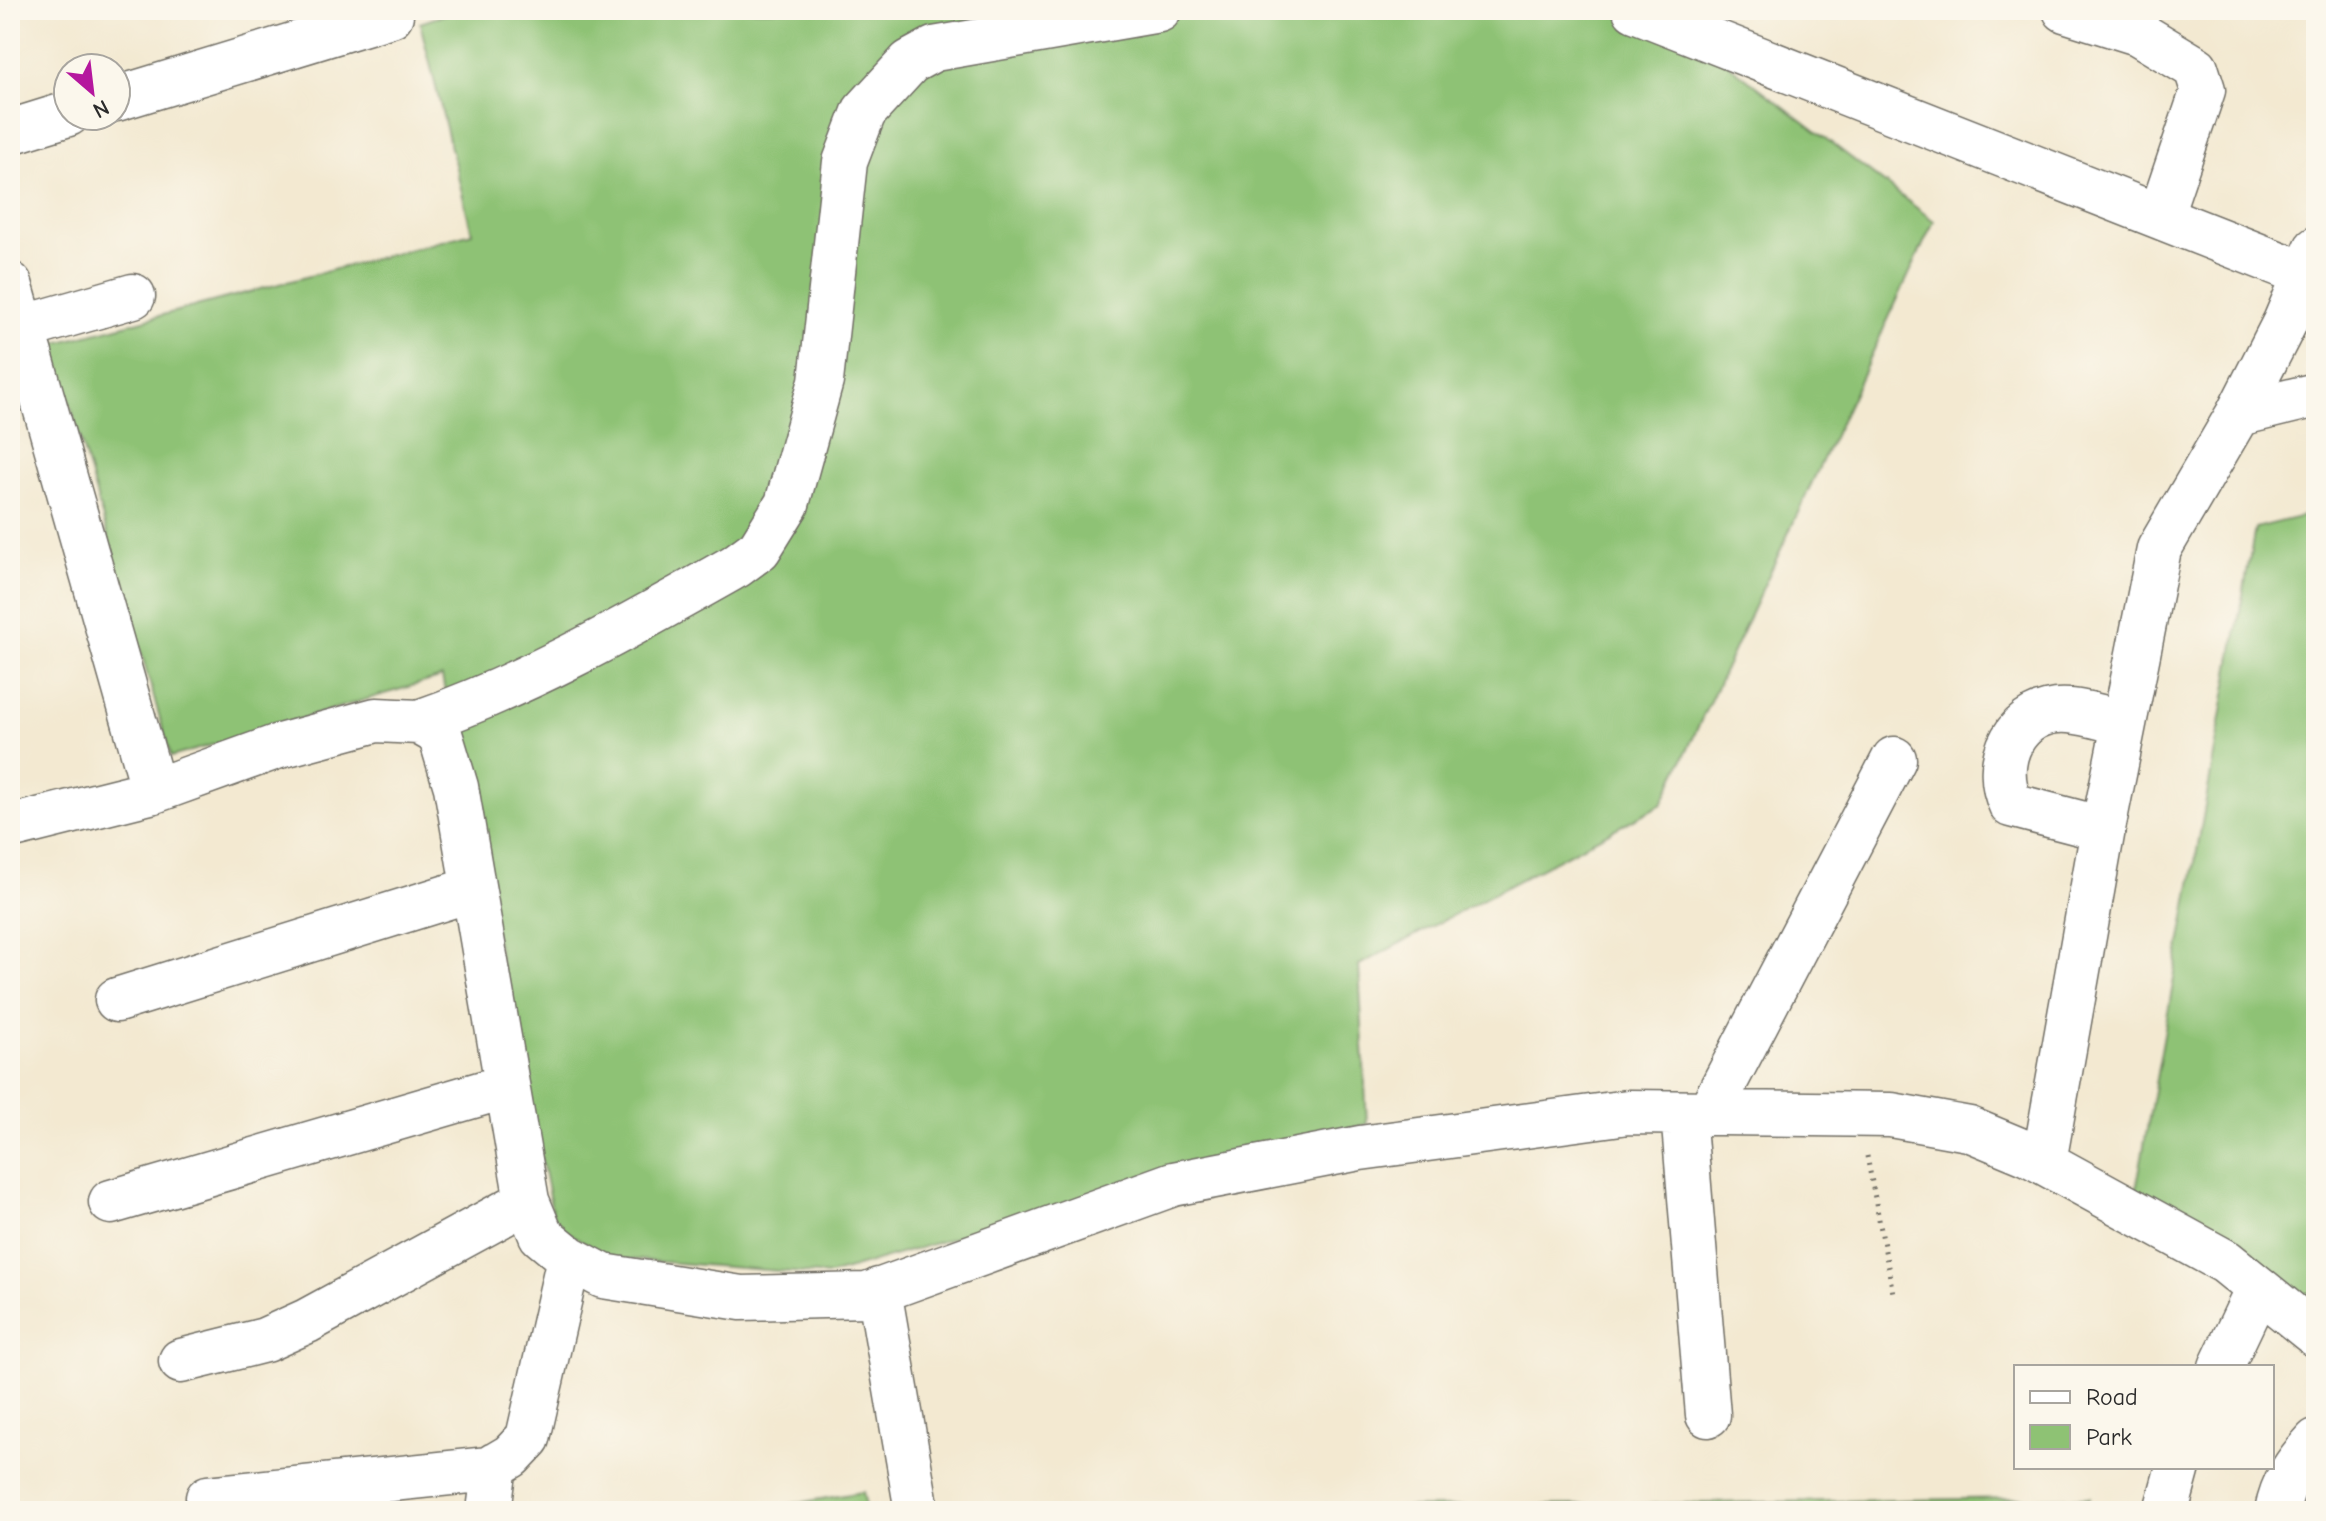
<svg xmlns="http://www.w3.org/2000/svg" width="2326" height="1521" font-family="'Comic Neue',sans-serif">
  <style>
    .green { fill: #8ec274; stroke: #5c7650; stroke-width: 2 }
    .lines { fill: none; stroke-linecap: round; stroke-linejoin: round }
    .minor-casing { stroke: #716e65; stroke-width: 47 }
    .path { stroke: #716e65; stroke-width: 5; stroke-dasharray: 2 6; stroke-linecap: butt }
    .minor { stroke: #fff; stroke-width: 44 }
  </style>
  <rect width="100%" height="100%" fill="#fbf7ec"/>
  <filter id="ink" filterUnits="userSpaceOnUse"><feTurbulence type="fractalNoise" baseFrequency=".0125" numOctaves="2"/><feDisplacementMap in="SourceGraphic" scale="16" xChannelSelector="R" yChannelSelector="G"/><feConvolveMatrix kernelMatrix="1 2 1 2 8 2 1 2 1" color-interpolation-filters="sRGB"/></filter>
  <filter id="wash" filterUnits="userSpaceOnUse"><feTurbulence type="fractalNoise" baseFrequency=".006" numOctaves="4" result="noise"/><feDisplacementMap in="SourceGraphic" scale="32" xChannelSelector="R" yChannelSelector="G"/><feGaussianBlur stdDeviation="1.8" result="paint"/><feColorMatrix in="noise" values="0 0 0 0 0 0 0 0 0 0 0 0 0 0 0 0 0 1.4 0 .05"/><feComposite in="paint" operator="in"/></filter>
  <g filter="url(#wash)">
    <rect width="100%" height="100%" fill="#f3e9d1"/>
    <!-- green -->
    <path class="green" d="M458 10H1657L1934 221 1662 804 1359 965 1367 1124 1039 1212 830 1275 612 1258 555 1225 442 677 171 757 53 344 472 233 420 23Z
      M2316 513V1320L2136 1190 2255 528Z
      M863 1492 867 1511H750Z
      M2090 1497 2087 1511H1385V1508Z"/>
  </g>
  <g filter="url(#ink)">
    <g class="lines">
      <!-- minor casing -->
      <g class="minor-casing">
        <path id="minor" d="M1635 10 2305 274
          M2065 10 2138 33 2196 68 2203 90 2160 217
          M116 99 391 15
          M10 132 68 114
          M10 284 154 791
          M22 328 133 296
          M2238 414 2316 395
          M419 722C531 683 633 624 736 566L759 549 787 504 821 381 845 162 864 112 910 62 934 49 1159 10
          M10 827 154 791 276 747 376 720 419 722 440 734 456 787 527 1201 541 1235 569 1258 603 1276 741 1298 867 1295 1173 1184 1360 1148 1628 1112 1891 1115 1969 1129 2029 1154 2226 1262 2316 1335
          M2103 829 2011 805C1990 761 2016 707 2069 711 2087 712 2106 719 2124 723
          M117 1000 473 889
          M1683 1113 1708 1415
          M1709 1113 1894 759
          M2044 1162 2103 829 2159 549 2238 414 2285 322 2316 249
          M111 1202 507 1086
          M879 1290 917 1511
          M181 1361 265 1340 307 1321 527 1201
          M2221 1367 2258 1289
          M208 1498 489 1469 511 1456 528 1438 569 1258
          M489 1511 495 1465
          M2166 1511 2178 1467
          M2277 1511C2282 1482 2297 1462 2316 1441"/>
      </g>
      <!-- path -->
      <path class="path" d="M1867 1156 1893 1293"/>
      <!-- minor -->
      <use href="#minor" class="minor"/>
    </g>
  </g>
  <!-- margin -->
  <rect width="2326" height="1521" fill="none" stroke="#fbf7ec" stroke-width="40"/>
  <!-- legend -->
  <rect x="2014" y="1365" width="260" height="104" fill="#fbf7ec" stroke="#a8a59f" stroke-width="2"/>
  <rect x="2030" y="1391" width="40" height="12" fill="#ffffff" stroke="#a8a59f" stroke-width="2"/>
  <text x="2086" y="1405" font-size="24" fill="#2b2b2b">Road</text>
  <rect x="2030" y="1425" width="40" height="24" fill="#8ec274" stroke="#a8a59f" stroke-width="2"/>
  <text x="2086" y="1445" font-size="24" fill="#2b2b2b">Park</text>
  <!-- north arrow -->
  <g transform="translate(92 92) rotate(152)"><circle r="38" fill="#fbf7ec" stroke="#a8a59f" stroke-width="2"/>
  <path d="M0-6L14 30L0 20L-14 30Z" fill="#b5179e"/>
  <text y="-12" font-size="22" font-weight="bold" text-anchor="middle" fill="#2b2b2b">N</text>
  </g>
</svg>
